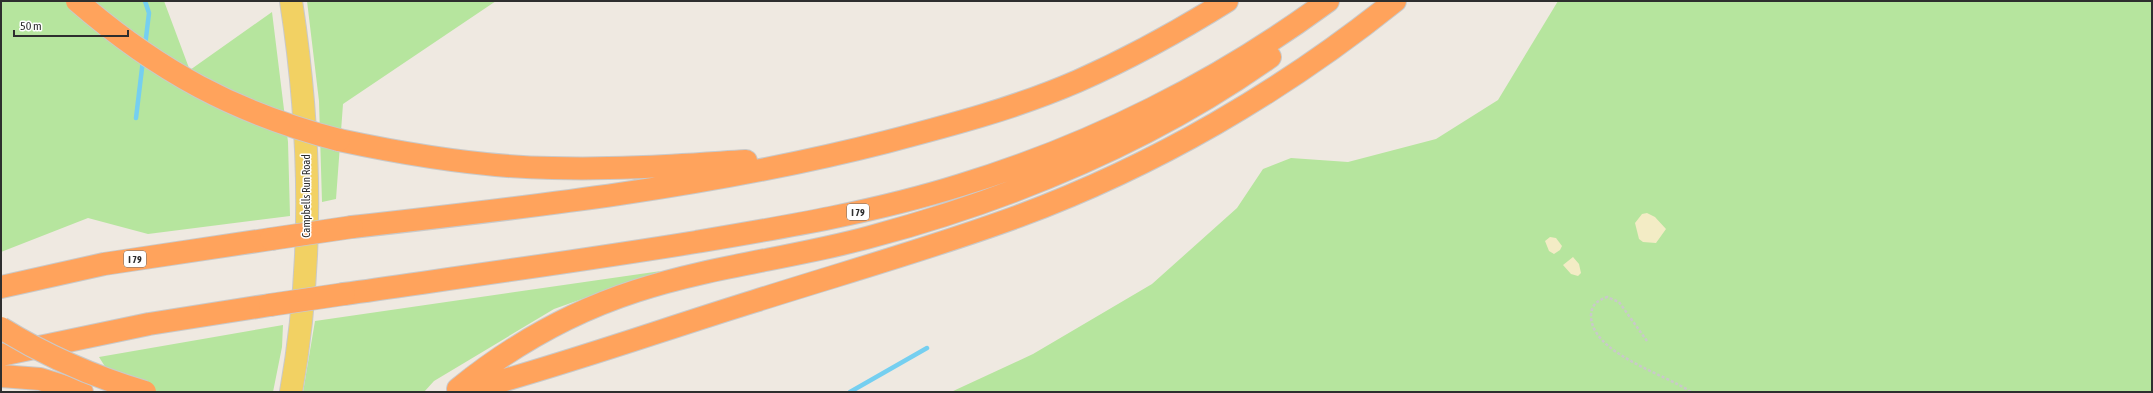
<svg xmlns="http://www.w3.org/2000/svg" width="2153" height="393" font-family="'Asap Condensed',sans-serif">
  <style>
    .green { fill: #b6e59e }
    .sand { fill: #f3ecc5 }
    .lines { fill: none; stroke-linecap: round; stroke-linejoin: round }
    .stream { stroke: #75cff0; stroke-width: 4.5 }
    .major-casing { stroke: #c9c9c9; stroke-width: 24 }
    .highway-casing { stroke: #c9c9c9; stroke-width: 24 }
    .path { stroke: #c9c9c9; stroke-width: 2.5; stroke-dasharray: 3 2; stroke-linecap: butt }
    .major { stroke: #f2d163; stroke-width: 22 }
    .highway { stroke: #ffa35c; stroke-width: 22 }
    .highway-bridge-casing { stroke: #c9c9c9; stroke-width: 24; stroke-linecap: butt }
    .highway-bridge { stroke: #ffa35c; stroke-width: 22 }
    .labels { text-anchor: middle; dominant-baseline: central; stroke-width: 3; stroke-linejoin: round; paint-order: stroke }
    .shield { fill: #fff; stroke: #6d6d6d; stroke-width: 1 }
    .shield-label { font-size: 10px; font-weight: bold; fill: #2e2e2e }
    .street-label { font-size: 11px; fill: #2e2e2e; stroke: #fff }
  </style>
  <rect width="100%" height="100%" fill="#efe9e1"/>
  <!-- green -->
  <path class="green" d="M1 1H164L189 68 173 82 272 12 288 142 290 216 148 234 88 218 1 252Z
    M307 1H496L343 104 336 199 322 202 319 101Z
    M1558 1H2152V392H951L1033 354 1152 284 1237 208 1263 169 1291 158 1348 162 1436 139 1498 100Z
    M661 271 554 309 434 381 424 392H303L315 321Z
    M283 325 282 347 273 392H121L99 357Z"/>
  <!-- sand -->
  <path class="sand" d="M1647 213 1655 217 1666 229 1656 243 1643 242 1639 239 1635 223 1642 214Z
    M1550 237 1556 238 1562 246 1560 250 1554 254 1549 251 1545 241Z
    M1573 257 1579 264 1581 273 1578 276 1571 274 1563 265Z"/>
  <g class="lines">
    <!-- stream -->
    <path class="stream" d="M145 1 149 13 145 46
      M136 118 143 60
      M850 392 927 348"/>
    <!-- major casing -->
    <g class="major-casing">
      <path id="major" d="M291 392C314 263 311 130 291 1"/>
    </g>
    <!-- highway casing -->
    <g class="highway-casing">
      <path id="highway" d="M339 140C409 155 480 167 552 168 617 170 681 165 746 161
        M352 227C531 207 710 187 886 142 951 125 1016 108 1078 81 1130 58 1179 31 1227 1
        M1 287 104 264 271 239
        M344 294C462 277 579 261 696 242 785 227 875 212 961 185 1092 145 1218 82 1328 1
        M1 355 149 324 270 305
        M1 376 40 379 82 392
        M458 389C511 346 571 312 636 291 712 266 793 258 870 237 1012 199 1150 142 1270 57
        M462 392C561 366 658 331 755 301 843 273 932 248 1019 216 1154 166 1283 91 1395 1"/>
    </g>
    <!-- path -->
    <path class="path" d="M1647 341 1619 302 1607 297C1597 301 1592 304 1591 315 1590 353 1665 374 1691 392"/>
    <!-- major -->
    <use href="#major" class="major"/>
    <!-- highway -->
    <use href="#highway" class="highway"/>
    <!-- highway-bridge casing -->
    <g class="highway-bridge-casing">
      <path id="highway-bridge" d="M77 1C158 71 235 113 339 140
        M271 239 352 227
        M270 305 344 294
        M1 328C46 356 95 377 145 392"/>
    </g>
    <!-- highway-bridge -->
    <use href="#highway-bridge" class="highway-bridge"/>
  </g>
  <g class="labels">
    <!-- shield labels -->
    <g class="shield">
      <rect x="847" y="204" width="22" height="16" rx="3"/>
      <rect x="124" y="251" width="22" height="16" rx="3"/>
    </g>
    <g class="shield-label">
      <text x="858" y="212">I 79</text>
      <text x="135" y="259">I 79</text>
    </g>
    <!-- street labels -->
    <g class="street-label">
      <text transform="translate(306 196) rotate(-90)">Campbells Run Road</text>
    </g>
  </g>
  <!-- border -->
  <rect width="2153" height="393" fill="none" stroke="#2e2e2e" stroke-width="4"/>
  <!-- scale -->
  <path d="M14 30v6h114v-6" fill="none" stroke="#2e2e2e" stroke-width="2"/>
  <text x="20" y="30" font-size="12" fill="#2e2e2e" stroke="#ffffff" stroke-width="3" paint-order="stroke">50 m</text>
</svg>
